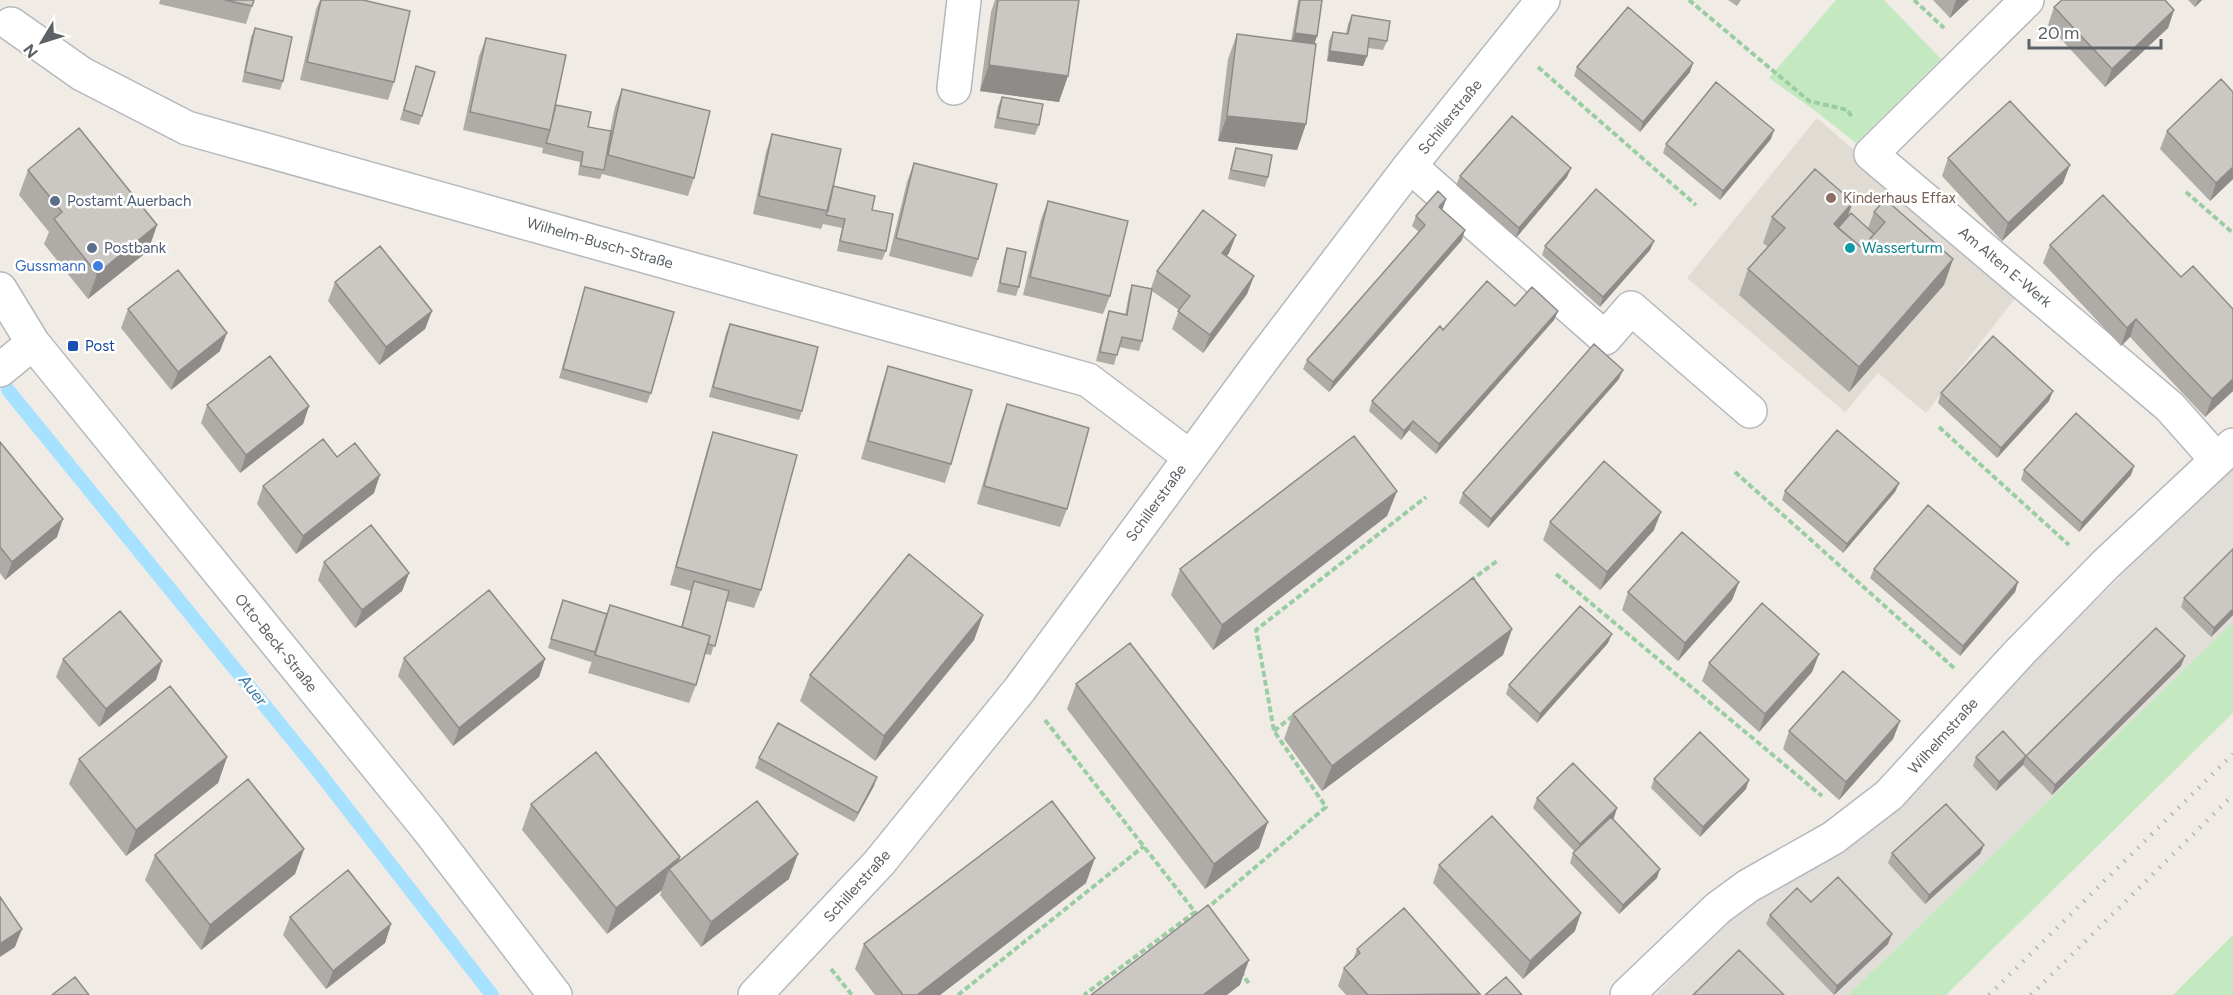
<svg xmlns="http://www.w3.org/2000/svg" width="2233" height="995" font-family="Figtree,sans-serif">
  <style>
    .industrial { fill: #e1ded9 }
    .education { fill: #e0dbd3 }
    .green { fill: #c4e9c0 }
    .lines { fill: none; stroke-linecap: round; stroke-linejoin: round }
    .stream { stroke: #a6e2ff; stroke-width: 14 }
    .street-casing { stroke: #b5b8bc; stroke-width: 36 }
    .path { stroke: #9acda3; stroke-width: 4; stroke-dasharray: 6 3; stroke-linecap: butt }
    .street { stroke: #fff; stroke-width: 33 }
    .rail { stroke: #b4b5b6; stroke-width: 4.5; stroke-dasharray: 1.5 8; stroke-linecap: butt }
    .wall { fill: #afaba7 }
    .shaded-wall { fill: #8e8b88 }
    .building { fill: #cbc7c2; stroke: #8e8b88; stroke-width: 1.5 }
    .education-dot { fill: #8d6e63; stroke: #fff; stroke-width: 2 }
    .service-dot { fill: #5c6f8a; stroke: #fff; stroke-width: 2 }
    .culture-dot { fill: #0f9aa8; stroke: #fff; stroke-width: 2 }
    .shop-dot { fill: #3f7fe0; stroke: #fff; stroke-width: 2 }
    .transit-dot { fill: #1a4fb4; stroke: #fff; stroke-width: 2 }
    .labels { text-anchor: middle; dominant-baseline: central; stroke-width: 5; stroke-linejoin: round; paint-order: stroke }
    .street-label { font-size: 15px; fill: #5c6266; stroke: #fff }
    .education-label { font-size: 15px; fill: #785e54; stroke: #fff; text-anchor: start }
    .service-label { font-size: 15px; fill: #4e5e75; stroke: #fff; text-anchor: start }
    .culture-label { font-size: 15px; fill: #0d838f; stroke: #fff; text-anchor: start }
    .shop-label { font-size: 15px; fill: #366cbe; stroke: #fff; text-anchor: end }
    .transit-label { font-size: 15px; fill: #164399; stroke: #fff; text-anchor: start }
    .water-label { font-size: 16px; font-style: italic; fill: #3779a6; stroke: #fff }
  </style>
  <rect width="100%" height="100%" fill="#f0ece5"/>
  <!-- industrial -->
  <path class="industrial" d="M2233 465V622L1848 995H1656L1737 909 1940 755Z"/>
  <!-- education -->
  <path class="education" d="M1817 118 2019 293 1926 413 1878 373 1845 412 1687 278Z"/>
  <!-- green -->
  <path class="green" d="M1836 0H1884L1941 59 1856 143 1814 110 1769 78Z
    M2233 622V713L1946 995H1848Z
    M2233 935V995H2173Z"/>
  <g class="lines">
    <!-- stream -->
    <path class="stream" d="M8 390 318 771 492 995"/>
    <!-- street casing -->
    <g class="street-casing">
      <path id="street" d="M2027 0 1871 154 2170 407 2217 460
        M11 24 82 74 187 128 1088 380 1190 457
        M954 88 964 0
        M1410 166 1605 338 1631 308 1750 411
        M0 289 33 343 428 829 555 995
        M0 370 33 343
        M755 995 879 863 1020 689 1265 356 1410 166 1543 0
        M1627 995 1718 908 1748 886 1833 838 1889 795 2019 653 2106 564 2233 445"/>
    </g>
    <!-- path -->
    <path class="path" d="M1689 0 1809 101 1848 110 1852 118
      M1914 0 1944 28
      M1538 67 1696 205
      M2186 192 2233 233
      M1939 427 2069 545
      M1735 472 1954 668
      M1556 574 1822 796
      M1470 581 1497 561
      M1045 720 1195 912 1084 995
      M1274 731 1294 715
      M1205 910 1326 807 1274 731 1256 630 1426 497
      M831 969 852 995
      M1240 971 1250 985
      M958 995 1144 846"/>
    <!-- street -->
    <use href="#street" class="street"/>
    <!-- rail -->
    <path class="rail" d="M1989 995 2233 754
      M2031 995 2233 795"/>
  </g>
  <!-- wall -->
  <path class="wall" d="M160 0H254L246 24 159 4Z
    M320 0H363L394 82 388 100 300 80 316 9Z
    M995 0H1079L1059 102 980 91 991 12Z
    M1298 0H1322L1317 36 1314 44 1306 124 1297 150 1218 141 1228 59 1237 34 1291 41Z
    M1728 0H1741L1737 6Z
    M1933 0H1969L1950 18Z
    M2188 0H2202L2195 7Z
    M2054 7 2174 10 2168 28 2105 87 2048 25Z
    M1352 15 1387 41 1383 50 1368 48 1367 56 1363 66 1327 61 1329 41 1333 32 1346 34 1348 24Z
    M255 28 283 81 280 90 242 82 251 37Z
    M486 38 556 105 588 127 610 131 615 107 622 89 694 178 688 196 602 174 600 179 578 175 580 162 542 153 543 148 463 130 479 56Z
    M416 66 422 116 419 125 400 120Z
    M1577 67 1690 72 1640 132 1574 76Z
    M2233 92V179L2210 201 2160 149 2167 131Z
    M1002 97 1039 125 1035 135 994 128 998 106Z
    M772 134 833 186 872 210 886 251 882 260 837 251 842 228 823 224 821 229 753 214 766 152Z
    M1771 139 1720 200 1663 153 1666 144Z
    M1236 148 1268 177 1265 187 1228 179 1233 158Z
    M1948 158 2063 183 2002 241 1942 176Z
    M914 163 978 259 972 277 889 256 907 182Z
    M1571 168 1567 177 1516 238 1456 185 1460 176Z
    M28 170 157 225 148 251 88 299 44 244 49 232 19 195Z
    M1446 199 1442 210 1462 240 1329 392 1303 369 1307 360 1419 232 1412 226 1416 216Z
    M1048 201 1110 296 1103 314 1023 295 1041 219Z
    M1874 212 1953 259 1944 285 1849 392 1739 295 1748 269 1768 247 1763 243 1772 217 1847 218 1868 228Z
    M1236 235 1229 253 1227 256 1254 276 1247 294 1203 353 1172 329 1179 310 1152 291 1142 341 1139 351 1119 347 1114 365 1096 361 1106 320 1109 311 1125 315 1129 294 1132 285 1151 288 1157 271Z
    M1654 241 1650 250 1600 307 1542 255 1545 246Z
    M2050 245 2181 277 2233 309V391L2205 417 2130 337 2121 346 2043 263Z
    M1007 248 1019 287 1016 296 997 292 1004 257Z
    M335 282 432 311 425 329 379 365 328 301Z
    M585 287 651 393 647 403 559 378Z
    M1515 306 1558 311 1554 320 1436 454 1409 430 1401 440 1369 411 1372 401 1443 330Z
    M128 309 220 351 171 390 121 328Z
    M730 324 802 411 799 420 709 397 726 333Z
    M888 366 951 464 945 483 861 459 882 384Z
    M1619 379 1488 528 1459 503 1463 493Z
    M1941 393 2049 401 1997 458 1938 403Z
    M1007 404 1067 509 1060 527 977 504 1000 423Z
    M207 405 309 406 303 424 240 473 201 423Z
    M713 432 761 590 754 608 727 601 711 655 705 654 696 685 689 703 588 673 592 661 591 662 548 648 563 600 607 614 681 627 691 591 670 585 707 450Z
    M0 443 57 537 5 580 0 573Z
    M337 457 374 493 296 554 257 504 263 486Z
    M2024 470 2131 475 2079 532 2021 480Z
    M1899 483 1895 492 1843 553 1782 500 1785 491Z
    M1397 491 1387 516 1213 650 1171 595 1180 569Z
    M1550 522 1654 530 1600 590 1543 540Z
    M2233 549V615L2211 637 2181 607 2184 598Z
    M324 562 409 573 402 591 355 628 318 580Z
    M1874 569 2018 582 2015 592 1960 656 1870 578Z
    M1739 582 1732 600 1678 661 1622 610 1628 592Z
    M983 615 974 640 875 761 800 701 810 675Z
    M1512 629 1503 655 1322 791 1284 739 1293 714Z
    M1608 643 1537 723 1506 694 1509 685Z
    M1819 654 1812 672 1759 732 1702 681 1709 663Z
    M2185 656 2181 666 2052 795 2023 765 1996 791 1973 766 1976 757 2026 756Z
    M404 658 545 659 539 677 453 746 398 676Z
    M63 659 162 661 156 680 99 727 56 677Z
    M1076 684 1259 848 1205 889 1067 709Z
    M1900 721 1893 739 1839 800 1783 749 1789 731Z
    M227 757 218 783 126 856 69 784 79 759Z
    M759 758 874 786 854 822 755 768Z
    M1654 779 1746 789 1700 837 1651 788Z
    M1537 798 1617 808 1613 818 1657 878 1619 914 1570 863 1573 853 1575 852 1533 808Z
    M531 804 680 857 679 862 789 879 701 947 660 895 662 890 607 934 522 830Z
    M1984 845 1980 854 1925 904 1888 863 1892 853Z
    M304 849 295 874 201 950 145 880 155 855Z
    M1439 865 1575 931 1523 979 1433 883Z
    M1086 883 940 995H875L855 969 864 944Z
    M1811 902 1888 944 1834 995 1766 924 1770 915Z
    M290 917 391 924 385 943 326 989 283 935Z
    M1357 949 1480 995H1346L1338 986 1344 968 1353 960Z"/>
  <!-- shaded-wall -->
  <path class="shaded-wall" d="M1956 0H1969L1950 18Z
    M2198 0H2202L2195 7Z
    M2174 10 2168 28 2105 87 2112 69Z
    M1295 33 1317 36 1314 45 1291 43Z
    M1330 51 1367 56 1363 66 1327 61Z
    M1693 63 1690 72 1640 132 1643 122Z
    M989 65 1068 76 1059 102 980 91Z
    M1227 116 1306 124 1297 150 1218 141Z
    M1774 130 1771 139 1720 200 1723 191Z
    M2070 165 2063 183 2002 241 2008 223Z
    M2233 167V179L2210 201 2216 183Z
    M1571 168 1567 177 1516 238 1519 228Z
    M1446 199 1443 208 1435 217 1439 207Z
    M1853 202 1844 227 1831 242 1834 224Z
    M157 225 148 251 88 299 97 274Z
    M1465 230 1462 240 1329 392 1333 382Z
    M1236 235 1229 253 1215 271 1222 253Z
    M1654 241 1650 250 1600 307 1603 297Z
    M1953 259 1944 285 1849 392 1859 367Z
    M1254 276 1247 294 1203 353 1210 335Z
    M432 311 425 329 379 365 386 347Z
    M1558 311 1554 320 1436 454 1439 444Z
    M2136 319 2130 337 2121 346 2127 328Z
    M227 333 220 351 171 390 178 372Z
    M1623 370 1619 379 1488 528 1491 519Z
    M2233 379V391L2205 417 2212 399Z
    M2053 391 2049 401 1997 458 2001 448Z
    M309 406 303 424 240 473 246 455Z
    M1413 421 1409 430 1401 440 1404 431Z
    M2134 466 2131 475 2079 532 2082 523Z
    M380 475 374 493 296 554 303 536Z
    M1899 483 1895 492 1843 553 1847 544Z
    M1397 491 1387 516 1213 650 1222 625Z
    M1661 512 1654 530 1600 590 1607 572Z
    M63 519 57 537 5 580 12 562Z
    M409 573 402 591 355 628 362 610Z
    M1739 582 1732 600 1678 661 1685 643Z
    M2018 582 2015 592 1960 656 1963 646Z
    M2233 609V615L2211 637 2214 628Z
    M983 615 974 640 875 761 884 736Z
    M1512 629 1503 655 1322 791 1332 766Z
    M1612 634 1608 643 1537 723 1540 714Z
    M1819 654 1812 672 1759 732 1765 714Z
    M2185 656 2181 666 2052 795 2055 785Z
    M545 659 539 677 453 746 459 728Z
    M162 661 156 680 99 727 106 709Z
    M1900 721 1893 739 1839 800 1846 782Z
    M2026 756 2023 765 1996 791 1999 782Z
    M227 757 218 783 126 856 136 830Z
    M877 777 874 786 854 822 858 813Z
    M1749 780 1746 789 1700 837 1703 827Z
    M1617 808 1614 818 1576 854 1580 844Z
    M1268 822 1259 848 1205 889 1214 864Z
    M1984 845 1980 854 1925 904 1929 895Z
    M304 849 295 874 201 950 210 925Z
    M798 854 789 879 701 947 711 922Z
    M680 857 674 875 669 869 662 890 607 934 616 908Z
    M1095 858 1086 883 940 995H917Z
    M1660 869 1657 878 1619 914 1623 905Z
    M1581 913 1575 931 1523 979 1530 961Z
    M391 924 385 943 326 989 333 971Z
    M22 929 15 947 0 957V944Z
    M1892 934 1888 944 1834 995 1837 986Z
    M1249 960 1240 985 1227 995H1203Z"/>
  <!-- building -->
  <path class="building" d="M225 0H254L252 6Z
    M321 0H363L410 11 394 82 307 62Z
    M998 0H1079L1068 76 989 65Z
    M1300 0H1322L1317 36 1295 33Z
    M2062 0H2165L2174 10 2112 69 2054 7Z
    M1628 7 1693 63 1643 122 1577 67Z
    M1352 15 1390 21 1387 41 1369 38 1367 56 1330 51 1333 32 1348 34Z
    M255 28 292 37 283 81 245 72Z
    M1237 34 1316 44 1306 124 1227 116Z
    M486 38 566 55 550 130 470 112Z
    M416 66 435 72 422 116 404 110Z
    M2221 79 2233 92V167L2216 183 2167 131Z
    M1716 82 1774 130 1723 191 1666 144Z
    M622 89 710 111 694 178 608 155Z
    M1002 97 1043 104 1039 125 998 118Z
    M2010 101 2070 165 2008 223 1948 158Z
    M556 105 591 112 588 127 611 131 604 170 581 166 583 152 546 143 550 130Z
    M1512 116 1571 168 1519 228 1460 176Z
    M79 128 157 225 97 274 54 219 62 212 28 170Z
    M772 134 841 149 828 211 759 196Z
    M1236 148 1272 155 1268 177 1231 170Z
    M914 163 997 184 978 259 896 238Z
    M1815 169 1853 202 1834 224 1862 248 1885 222 1874 212 1885 199 1953 259 1859 367 1748 269 1785 228 1772 217Z
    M833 186 875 196 872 210 893 214 886 251 840 241 845 219 826 215Z
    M1596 189 1654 241 1603 297 1545 246Z
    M1438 191 1446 199 1439 207 1465 230 1333 382 1307 360 1425 225 1416 216Z
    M2103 195 2181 277 2193 266 2233 309V379L2212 399 2136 319 2127 328 2050 245Z
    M1048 201 1128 221 1110 296 1030 277Z
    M1203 210 1236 235 1222 253 1254 276 1210 335 1178 311 1190 296 1157 271Z
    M1851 213 1874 234 1862 248 1838 228Z
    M380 246 432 311 386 347 335 282Z
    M1007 248 1026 252 1019 287 1000 283Z
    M178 270 227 333 178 372 128 309Z
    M1487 281 1515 306 1532 287 1558 311 1439 444 1413 421 1404 431 1372 401 1440 326 1443 330Z
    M1132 285 1152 289 1142 341 1122 337 1117 355 1100 352 1109 311 1127 315Z
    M585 287 674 312 651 393 563 369Z
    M730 324 818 347 802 411 713 387Z
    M1993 336 2053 391 2001 448 1941 393Z
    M1594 344 1623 370 1491 519 1463 493Z
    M270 356 309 406 246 455 207 405Z
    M888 366 972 390 951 464 868 441Z
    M1007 404 1089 428 1067 509 984 486Z
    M2076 413 2134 466 2082 523 2024 470Z
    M1837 430 1899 483 1847 544 1785 491Z
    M713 432 797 455 761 590 676 567Z
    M1354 436 1397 491 1222 625 1180 569Z
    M323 439 337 457 355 443 380 475 303 536 263 486Z
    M0 442 63 519 12 562 0 547Z
    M1604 461 1661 512 1607 572 1550 522Z
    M1928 505 2018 582 1963 646 1874 569Z
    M371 525 409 573 362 610 324 562Z
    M1682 532 1739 582 1685 643 1628 592Z
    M2233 549V609L2214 628 2184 598Z
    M909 554 983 615 884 736 810 675Z
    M1473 578 1512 629 1332 766 1293 714Z
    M694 581 729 591 715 646 708 644 710 636 682 627Z
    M489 590 545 659 459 728 404 658Z
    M563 600 607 614 595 652 551 639Z
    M1762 603 1819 654 1765 714 1709 663Z
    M610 605 710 636 696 685 595 655Z
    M1580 606 1612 634 1540 714 1509 685Z
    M120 611 162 661 106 709 63 659Z
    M2156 628 2185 656 2055 785 2026 756 1999 782 1976 757 2003 731 2026 756Z
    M1130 643 1268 822 1214 864 1076 684Z
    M1843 671 1900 721 1846 782 1789 731Z
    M170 686 227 757 136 830 79 759Z
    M778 723 877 777 858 813 759 758Z
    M1700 732 1749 780 1703 827 1654 779Z
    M596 752 680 857 616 908 531 804Z
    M1573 763 1617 808 1580 844 1537 798Z
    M248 779 304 849 210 925 155 855Z
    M757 801 798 854 711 922 669 869Z
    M1052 801 1095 858 917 995H903L864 944Z
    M1946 804 1984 845 1929 895 1892 853Z
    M1492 816 1581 913 1530 961 1439 865Z
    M1611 817 1660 869 1623 905 1573 853Z
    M348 870 391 924 333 971 290 917Z
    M1838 877 1892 934 1837 986 1770 915 1797 888 1811 902Z
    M0 897 22 929 0 944Z
    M1208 905 1249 960 1203 995H1091Z
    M1404 908 1480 994 1368 995 1344 968 1360 953 1357 949Z
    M1739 950 1784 995H1693Z
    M75 977 89 995H52Z
    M1506 977 1522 995H1485Z"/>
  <!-- markers -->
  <circle class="education-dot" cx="1831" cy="198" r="6"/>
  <g class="service-dot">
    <circle cx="55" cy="201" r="6"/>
    <circle cx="92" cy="248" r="6"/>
  </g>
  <circle class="culture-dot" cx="1850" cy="248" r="6"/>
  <circle class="shop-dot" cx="98" cy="266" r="6"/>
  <rect class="transit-dot" x="67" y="340" width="12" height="12" rx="3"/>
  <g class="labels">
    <!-- street labels -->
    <g class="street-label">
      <text transform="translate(1450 117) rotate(-51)">Schillerstraße</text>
      <text transform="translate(600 243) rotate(16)">Wilhelm-Busch-Straße</text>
      <text transform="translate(2005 267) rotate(40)">Am Alten E-Werk</text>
      <text transform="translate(1156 503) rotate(-54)">Schillerstraße</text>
      <text transform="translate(276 643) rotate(51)">Otto-Beck-Straße</text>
      <text transform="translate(1943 736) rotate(-48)">Wilhelmstraße</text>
      <text transform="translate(857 886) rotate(-48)">Schillerstraße</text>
    </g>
    <!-- education labels -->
    <g class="education-label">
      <text x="1843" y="198">Kinderhaus Effax</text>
    </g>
    <!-- service labels -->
    <g class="service-label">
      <text x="67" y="201">Postamt Auerbach</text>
      <text x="104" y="248">Postbank</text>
    </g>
    <!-- culture labels -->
    <g class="culture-label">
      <text x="1862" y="248">Wasserturm</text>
    </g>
    <!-- shop labels -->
    <g class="shop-label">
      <text x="86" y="266">Gussmann</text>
    </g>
    <!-- transit labels -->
    <g class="transit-label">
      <text x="85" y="346">Post</text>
    </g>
    <!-- water labels -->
    <g class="water-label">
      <text transform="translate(253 690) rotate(51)">Auer</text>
    </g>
  </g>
  <!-- north arrow -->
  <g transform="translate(42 42) rotate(232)" stroke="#ffffff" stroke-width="4.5" paint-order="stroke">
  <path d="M0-4.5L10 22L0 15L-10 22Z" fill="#5c6266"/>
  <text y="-9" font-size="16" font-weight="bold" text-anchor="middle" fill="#5c6266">N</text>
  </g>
  <!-- scale -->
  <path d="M2029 39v9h132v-9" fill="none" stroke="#5c6266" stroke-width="3"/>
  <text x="2038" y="39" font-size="18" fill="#5c6266" stroke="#ffffff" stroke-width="4.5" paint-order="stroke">20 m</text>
</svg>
